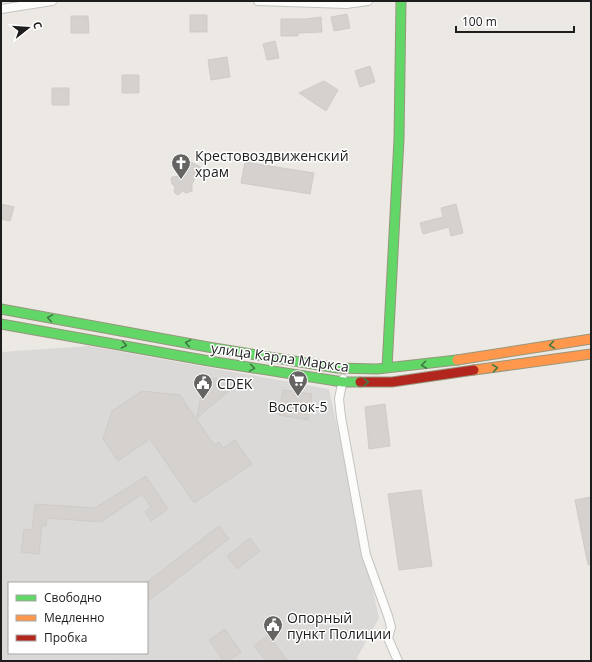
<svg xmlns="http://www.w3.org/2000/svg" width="592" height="662" font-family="'Open Sans',sans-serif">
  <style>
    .residential { fill: #dbd9d7; fill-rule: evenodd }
    .parking { fill: #dad9d7 }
    .building { fill: #d4d1ce; stroke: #cfcbc7 }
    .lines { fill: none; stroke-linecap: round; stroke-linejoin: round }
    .street-casing { stroke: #c4c3c1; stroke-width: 10 }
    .fast-casing { stroke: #96967c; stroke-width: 11 }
    .slow-casing { stroke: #96967c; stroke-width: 11 }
    .jam-casing { stroke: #96967c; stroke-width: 11 }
    .street { stroke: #fcfcfb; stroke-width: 8 }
    .fast { stroke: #63d668; stroke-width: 9 }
    .slow { stroke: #ff974d; stroke-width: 9 }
    .jam { stroke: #b3261e; stroke-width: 9 }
    .oneway { stroke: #407a42 }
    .labels { text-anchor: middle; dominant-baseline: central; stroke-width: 3; stroke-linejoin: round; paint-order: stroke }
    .poi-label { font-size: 14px; fill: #1d1d1d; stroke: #fff; text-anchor: start }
    .street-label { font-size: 14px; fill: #1d1d1d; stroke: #fff }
  </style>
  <rect width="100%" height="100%" fill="#ece9e5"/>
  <!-- residential -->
  <path class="residential" d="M89 346 329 389 379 618 357 658 359 661H1V352ZM9 583H147V653H9Z"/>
  <!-- parking -->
  <path class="parking" d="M160 618 189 661H120L115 653H147V626Z"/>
  <!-- building -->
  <path class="building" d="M347 14 350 28 334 31 331 17Z
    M190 15H207V32H190Z
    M71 16H88L89 33H71Z
    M321 17 322 32 298 33V36H281V19H305Z
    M275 41 279 58 267 60 263 44Z
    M227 57 230 77 211 80 208 60Z
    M370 66 375 82 360 87 355 71Z
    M122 75H139V93H122Z
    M324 81 338 90 326 111 299 93Z
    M52 88H69V105H52Z
    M187 160 201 167 192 184V191L186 193 183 191 178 195 174 192 175 187 172 184 171 179 172 177 179 176Z
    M245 162 314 173 310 194 241 183Z
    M1 204 14 207 10 221 1 219Z
    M456 204 463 233 451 236 449 227 423 234 420 223 443 217 441 208Z
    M204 377 238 383 197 418Z
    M283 390 312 394 308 420 279 415Z
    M142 391 180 395 214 445 219 442 223 448 235 440 252 464 194 503 150 439 118 461 103 439 112 411Z
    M385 404 390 446 369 449 365 407Z
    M146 476 168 509 151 521 145 512 151 507 142 494 101 522 47 518 46 526 42 525 39 554 21 552 24 529 32 530 35 504 95 508Z
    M421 490 432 566 399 570 388 494Z
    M591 497V564L588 565 575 500Z
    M219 526 229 539 147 602V582Z
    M250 538 260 551 237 569 227 556Z
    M225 629 241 652 228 661H223L209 640Z
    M268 635 288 661H266L254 646Z"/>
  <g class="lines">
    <!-- street casing -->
    <g class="street-casing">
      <path id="street" d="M258 1 346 4 368 1
        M1 9 52 1
        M343 379 339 399 341 417 366 555 388 616 391 627 388 638 398 661"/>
    </g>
    <!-- fast casing -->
    <g class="fast-casing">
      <path id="fast" d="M1 309 208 347 337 368 377 369 457 360
        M1 324 209 361 343 382H360
        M387 368 399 139 401 1"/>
    </g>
    <!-- slow casing -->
    <g class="slow-casing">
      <path id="slow" d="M457 360 591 339
        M474 370 591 354"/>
    </g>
    <!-- jam casing -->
    <g class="jam-casing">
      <path id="jam" d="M360 382H392L474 370"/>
    </g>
    <!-- street -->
    <use href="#street" class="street"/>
    <!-- fast -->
    <use href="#fast" class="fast"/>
    <!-- slow -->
    <use href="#slow" class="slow"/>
    <!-- jam -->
    <use href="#jam" class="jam"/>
  </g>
  <!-- one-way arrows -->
  <defs><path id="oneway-chevron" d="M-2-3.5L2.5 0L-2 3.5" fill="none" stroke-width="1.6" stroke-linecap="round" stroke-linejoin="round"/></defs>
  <g class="oneway">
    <use href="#oneway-chevron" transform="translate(50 318) rotate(-170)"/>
    <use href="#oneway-chevron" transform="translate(188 343) rotate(-169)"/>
    <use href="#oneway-chevron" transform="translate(124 345) rotate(11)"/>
    <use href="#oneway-chevron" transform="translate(552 345) rotate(172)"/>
    <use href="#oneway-chevron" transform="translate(424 365) rotate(173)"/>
    <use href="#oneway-chevron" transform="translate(252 368) rotate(9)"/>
    <use href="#oneway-chevron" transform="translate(495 368) rotate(-8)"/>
    <use href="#oneway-chevron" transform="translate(366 382)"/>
  </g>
  <!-- icons -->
  <defs>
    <g id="church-pin" transform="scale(1)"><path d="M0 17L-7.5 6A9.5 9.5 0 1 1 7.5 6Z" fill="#656463" stroke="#fff"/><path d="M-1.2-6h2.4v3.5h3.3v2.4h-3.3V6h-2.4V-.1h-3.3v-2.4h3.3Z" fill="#fff"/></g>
    <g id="supermarket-pin" transform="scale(1)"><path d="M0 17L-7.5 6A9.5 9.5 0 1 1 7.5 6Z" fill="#656463" stroke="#fff"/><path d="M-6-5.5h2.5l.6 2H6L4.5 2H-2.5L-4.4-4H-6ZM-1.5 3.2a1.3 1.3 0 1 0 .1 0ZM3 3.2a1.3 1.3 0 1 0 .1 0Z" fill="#fff"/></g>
    <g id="civic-pin" transform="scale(1)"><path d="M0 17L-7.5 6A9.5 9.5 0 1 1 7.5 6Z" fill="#656463" stroke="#fff"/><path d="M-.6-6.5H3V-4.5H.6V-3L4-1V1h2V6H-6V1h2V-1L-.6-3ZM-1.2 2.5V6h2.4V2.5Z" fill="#fff"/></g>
  </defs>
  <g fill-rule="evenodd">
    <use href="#church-pin" x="181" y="163"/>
    <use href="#supermarket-pin" x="298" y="380"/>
    <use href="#civic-pin" x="203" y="383"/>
    <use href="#civic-pin" x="273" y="625"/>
  </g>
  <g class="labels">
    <!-- poi labels -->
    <g class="poi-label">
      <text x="195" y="155">Крестовоздвиженский<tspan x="195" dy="16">храм</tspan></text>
      <text x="217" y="383">CDEK</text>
      <text x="298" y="406" text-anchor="middle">Восток-5</text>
      <text x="287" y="617">Опорный<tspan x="287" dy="16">пункт Полиции</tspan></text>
    </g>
    <!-- street labels -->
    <g class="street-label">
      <text transform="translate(280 357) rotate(8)">улица Карла Маркса</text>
    </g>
  </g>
  <!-- border -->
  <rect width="592" height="662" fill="none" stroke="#1d1d1d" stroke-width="4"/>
  <!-- legend -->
  <rect x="8" y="582" width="140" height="72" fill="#ffffff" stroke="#a5a5a5"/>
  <rect x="16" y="595" width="20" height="6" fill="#63d668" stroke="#a5a5a5"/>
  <text x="44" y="602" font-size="12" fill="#1d1d1d">Свободно</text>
  <rect x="16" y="615" width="20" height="6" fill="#ff974d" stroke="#a5a5a5"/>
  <text x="44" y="622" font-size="12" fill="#1d1d1d">Медленно</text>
  <rect x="16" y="635" width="20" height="6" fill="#b3261e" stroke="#a5a5a5"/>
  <text x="44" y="642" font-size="12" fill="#1d1d1d">Пробка</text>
  <!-- north arrow -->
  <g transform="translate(28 28) rotate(73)" stroke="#ffffff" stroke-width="3" paint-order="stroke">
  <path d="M0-3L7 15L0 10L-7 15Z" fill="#1d1d1d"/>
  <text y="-6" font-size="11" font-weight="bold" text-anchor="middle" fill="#1d1d1d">С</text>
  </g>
  <!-- scale -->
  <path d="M456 26v6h118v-6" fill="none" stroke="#1d1d1d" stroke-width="2"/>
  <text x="462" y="26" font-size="12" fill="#1d1d1d" stroke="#ffffff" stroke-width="3" paint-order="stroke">100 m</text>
</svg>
